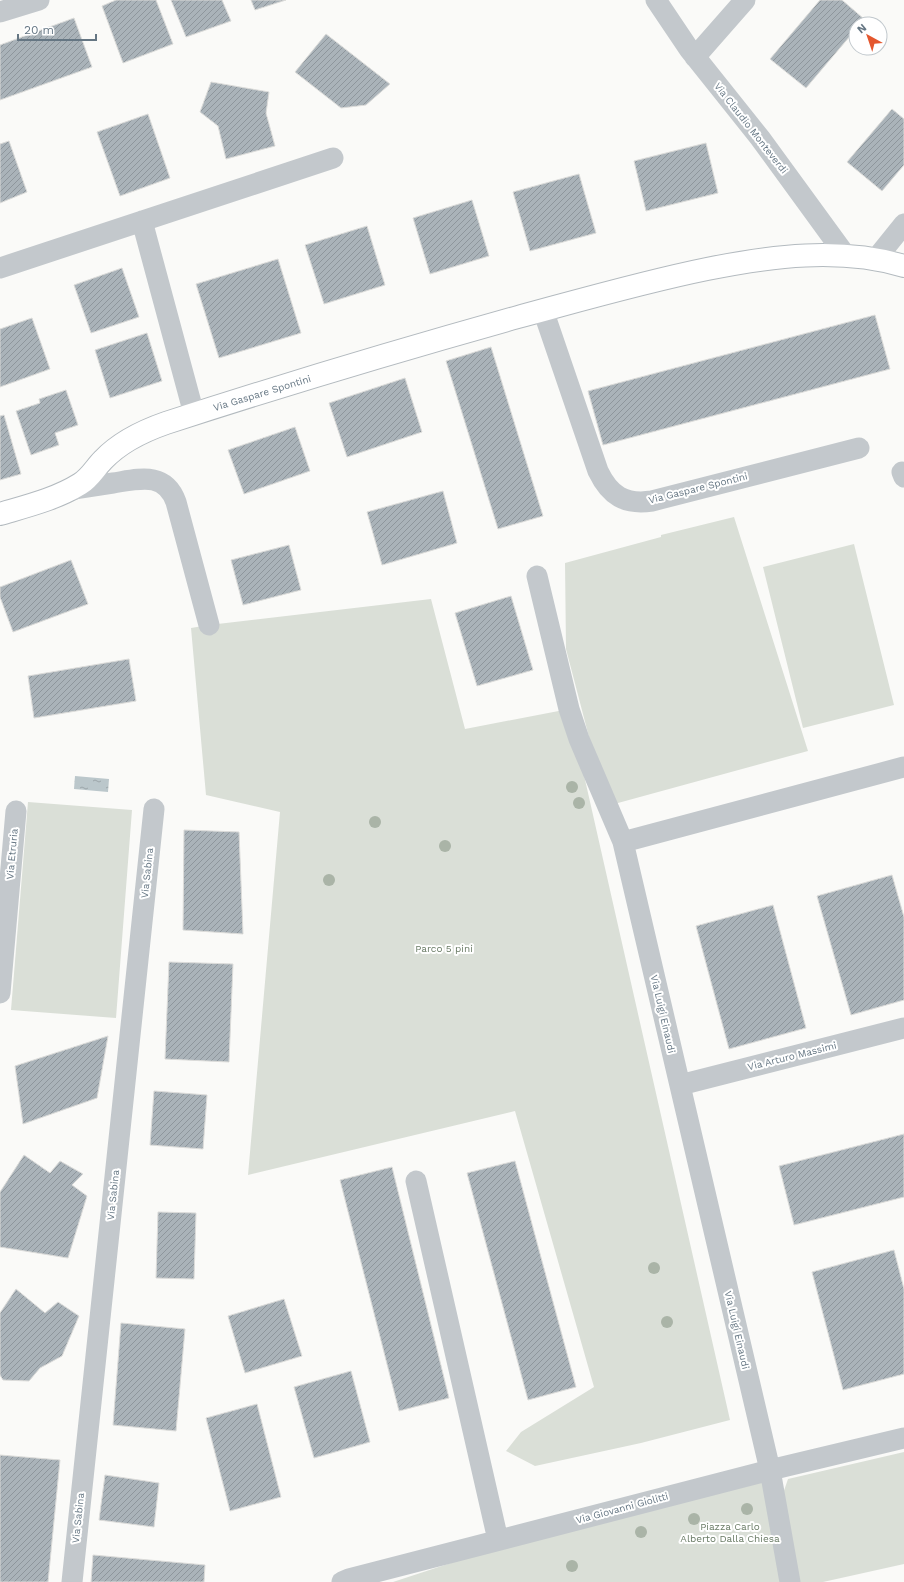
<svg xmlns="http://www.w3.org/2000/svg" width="904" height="1582" font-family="'Work Sans',sans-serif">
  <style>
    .green { fill: #dadfd7 }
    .water { fill: url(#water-ripples) }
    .building { fill: url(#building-hatch); stroke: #dcdcda }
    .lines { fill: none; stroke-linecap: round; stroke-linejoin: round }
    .secondary-casing { stroke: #b3babf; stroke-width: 24 }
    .minor { stroke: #c3c8cc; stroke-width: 21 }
    .secondary { stroke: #fff; stroke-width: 22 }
    .tree { fill: #aab4a7 }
    .labels { text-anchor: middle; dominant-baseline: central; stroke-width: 4; stroke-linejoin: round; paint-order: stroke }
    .street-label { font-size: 10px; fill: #657683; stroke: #fff }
    .park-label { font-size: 10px; fill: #687a64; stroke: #fff }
  </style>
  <defs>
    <pattern id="water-ripples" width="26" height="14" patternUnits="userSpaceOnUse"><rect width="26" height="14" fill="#bbc7cb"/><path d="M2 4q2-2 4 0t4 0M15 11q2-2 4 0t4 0" fill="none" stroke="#9ca6aa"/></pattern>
    <pattern id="building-hatch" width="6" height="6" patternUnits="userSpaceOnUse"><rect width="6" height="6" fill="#aab3b9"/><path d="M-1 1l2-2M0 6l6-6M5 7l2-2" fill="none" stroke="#8e969c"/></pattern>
  </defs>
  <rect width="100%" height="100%" fill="#fafaf8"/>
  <!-- green -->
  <path class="green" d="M734 517 808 751 607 806 566 649 565 563 661 537V535Z
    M854 544 894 705 803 728 763 567Z
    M431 599 465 729 569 709 730 1420 641 1443 535 1466 506 1451 521 1432 594 1387 515 1111 248 1175 280 812 206 795 191 628 209 625Z
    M28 802 132 810 116 1018 11 1010Z
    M904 1452V1564L823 1582H393L463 1559 770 1470 777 1511 788 1479Z"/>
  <!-- water -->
  <path class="water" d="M75 776 109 779 108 792 74 789Z"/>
  <!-- building -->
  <path class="building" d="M116 0H156L173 44 123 63 102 6Z
    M171 0H222L231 21 186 37Z
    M251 0H286L255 10Z
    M820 0H842L864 19 860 24H856V29L806 88 770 59Z
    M74 18 92 67 0 100V45Z
    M326 34 390 84 366 105 341 108 295 72Z
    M211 82 269 92 266 113 275 146 226 159 218 126 200 112Z
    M892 109 904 119V165L882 191 847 162Z
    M148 114 170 178 120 196 97 132Z
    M9 141 27 192 0 203V144Z
    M706 143 718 193 646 211 634 161Z
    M579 174 596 233 530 251 513 192Z
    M472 200 489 256 430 274 413 218Z
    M367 226 385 285 324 304 305 245Z
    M278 259 301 333 219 358 196 284Z
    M122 268 139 317 91 333 74 285Z
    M875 315 890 369 603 445 588 391Z
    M32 318 50 369 0 387V329Z
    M147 333 162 381 110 398 95 350Z
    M491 347 543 516 498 529 446 361Z
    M405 378 422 432 347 457 329 403Z
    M66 390 78 425 55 433 59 445 31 455 16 411 40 403 39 399Z
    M4 415 21 474 0 480V416Z
    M295 427 310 471 244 494 228 450Z
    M443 491 457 543 382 565 367 512Z
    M289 545 301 590 243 605 231 560Z
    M71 560 88 604 13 632 0 597V587Z
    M511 596 533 670 477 686 455 613Z
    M129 659 136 701 34 718 28 676Z
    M184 830 239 832 243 934 183 930Z
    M892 875 904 917V1000L851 1015 817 896Z
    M773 905 806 1028 729 1049 696 926Z
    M169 962 233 964 229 1062 165 1059Z
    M108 1036 97 1098 23 1124 15 1066Z
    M154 1091 207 1095 203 1149 150 1145Z
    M904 1134V1197L794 1225 779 1166Z
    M24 1155 50 1173 60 1161 83 1174 72 1185 87 1196 68 1258 0 1247V1192Z
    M515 1161 576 1387 528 1400 467 1173Z
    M392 1167 449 1398 399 1411 340 1180Z
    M158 1212 196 1213 194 1279 156 1278Z
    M894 1250 904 1289V1374L843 1390 812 1272Z
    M16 1289 45 1313 58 1302 79 1316 62 1356 40 1368 29 1381 3 1380 0 1375V1313Z
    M284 1299 302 1356 245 1373 228 1316Z
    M121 1323 185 1329 176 1431 113 1425Z
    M351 1371 370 1442 314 1458 294 1387Z
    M257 1404 281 1497 230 1511 206 1418Z
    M0 1455 60 1460 48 1582H0Z
    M105 1475 159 1483 154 1527 99 1520Z
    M93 1555 205 1565 204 1582H91Z"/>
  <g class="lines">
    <!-- secondary casing -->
    <g class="secondary-casing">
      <path id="secondary" d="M0 514C27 506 56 499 80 484 90 478 95 468 103 460 120 442 143 431 166 423 283 385 400 350 518 317 581 300 643 282 707 269 771 256 840 247 904 266"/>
    </g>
    <!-- minor -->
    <path class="minor" d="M656 0 689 49 760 138 846 256
      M0 12 39 0
      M695 57 745 0
      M142 221 194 414
      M875 260 904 224
      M0 268 333 158
      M543 310 598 471C610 496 625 505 652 501L859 448
      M902 472 904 477
      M70 490C85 487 99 485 113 483 139 479 165 471 176 502L209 625
      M537 576 569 709 579 739 623 842
      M0 993 16 811
      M680 1085 904 1028
      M416 1181 498 1540
      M72 1582 154 809
      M342 1582 349 1579 770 1470 904 1438
      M790 1582 770 1470 623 842 904 767"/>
    <!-- secondary -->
    <use href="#secondary" class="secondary"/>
  </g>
  <!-- trees -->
  <g class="tree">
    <circle cx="572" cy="787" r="6"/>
    <circle cx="579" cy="803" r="6"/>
    <circle cx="375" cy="822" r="6"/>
    <circle cx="445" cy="846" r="6"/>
    <circle cx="329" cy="880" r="6"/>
    <circle cx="654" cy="1268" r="6"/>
    <circle cx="667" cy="1322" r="6"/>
    <circle cx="747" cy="1509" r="6"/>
    <circle cx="694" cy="1519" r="6"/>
    <circle cx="641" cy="1532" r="6"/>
    <circle cx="572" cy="1566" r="6"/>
  </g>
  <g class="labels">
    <!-- street labels -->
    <g class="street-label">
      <text transform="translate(751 128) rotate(52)">Via Claudio Monteverdi</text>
      <text transform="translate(262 393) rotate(-17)">Via Gaspare Spontini</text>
      <text transform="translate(698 488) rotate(-14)">Via Gaspare Spontini</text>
      <text transform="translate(12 854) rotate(-85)">Via Etruria</text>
      <text transform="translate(147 873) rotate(-84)">Via Sabina</text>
      <text transform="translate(663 1014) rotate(77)">Via Luigi Einaudi</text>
      <text transform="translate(792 1056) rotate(-14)">Via Arturo Massimi</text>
      <text transform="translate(113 1195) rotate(-84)">Via Sabina</text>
      <text transform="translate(737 1330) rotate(77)">Via Luigi Einaudi</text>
      <text transform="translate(622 1508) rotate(-15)">Via Giovanni Giolitti</text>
      <text transform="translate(78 1518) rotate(-84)">Via Sabina</text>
    </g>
    <!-- park labels -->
    <g class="park-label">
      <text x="444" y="948">Parco 5 pini</text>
      <text x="730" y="1526">Piazza Carlo<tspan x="730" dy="12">Alberto Dalla Chiesa</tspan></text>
    </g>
  </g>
  <!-- north arrow -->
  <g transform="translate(868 36) rotate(320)"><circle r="19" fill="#ffffff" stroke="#c1c8cd"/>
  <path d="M0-3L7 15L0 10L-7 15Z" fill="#e4572e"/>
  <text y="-6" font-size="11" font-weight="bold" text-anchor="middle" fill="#657683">N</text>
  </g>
  <!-- scale -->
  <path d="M18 34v6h78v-6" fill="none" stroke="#657683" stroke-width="2"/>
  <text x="24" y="34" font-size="12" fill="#657683" stroke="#ffffff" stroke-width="3" paint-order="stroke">20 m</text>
</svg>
